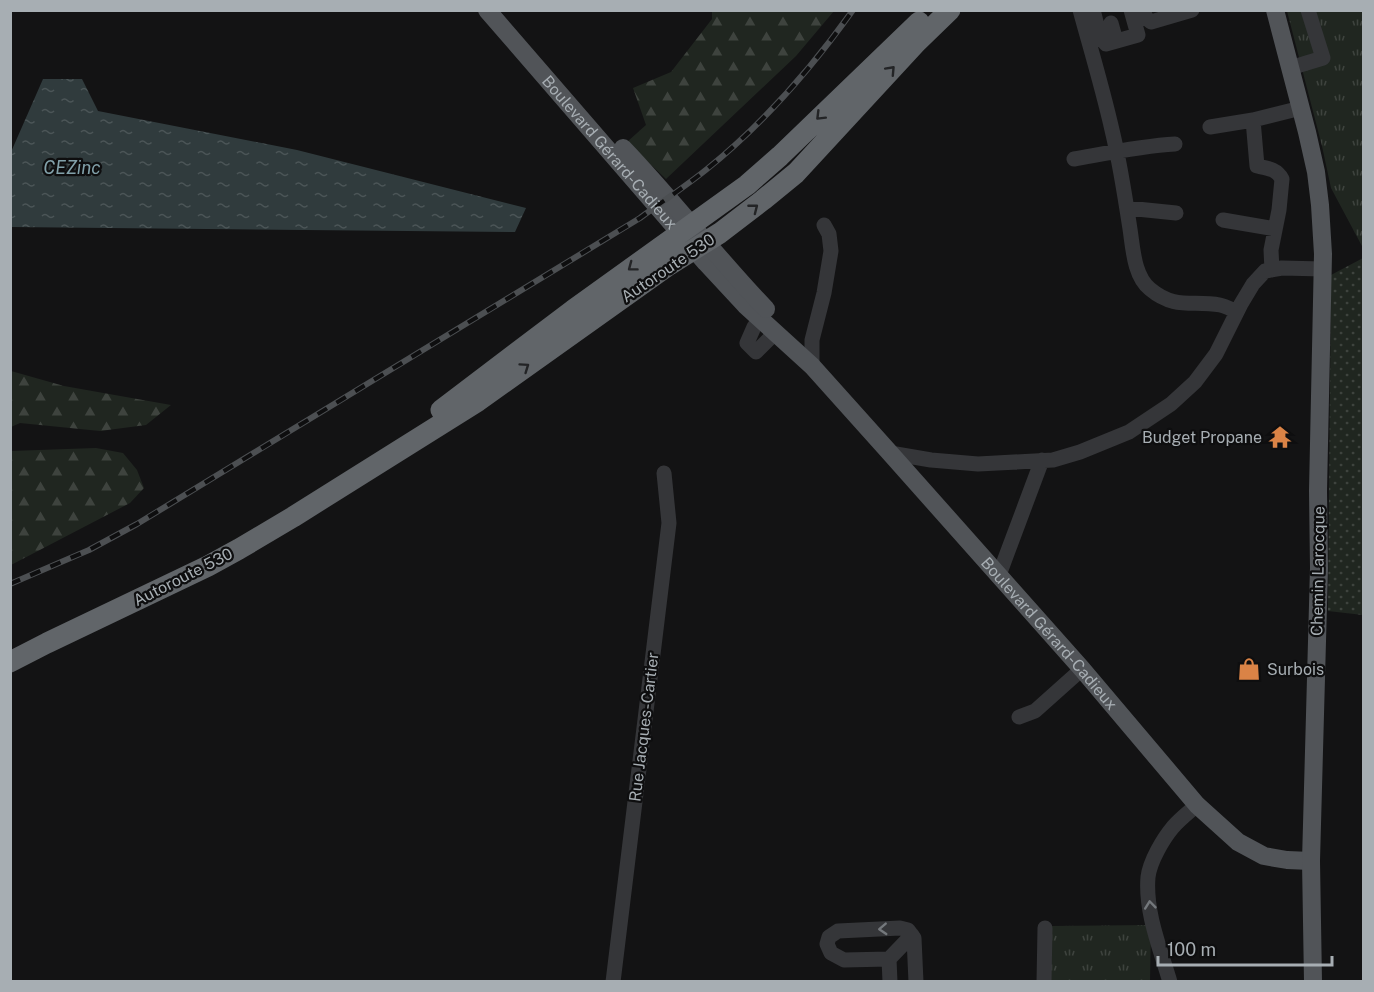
<svg xmlns="http://www.w3.org/2000/svg" width="1374" height="992" font-family="'Public Sans',sans-serif">
  <style>
    .grass { fill: url(#grass-dots) }
    .forest { fill: url(#forest-firs) }
    .park { fill: url(#park-tufts) }
    .water { fill: url(#water-ripples) }
    .lines { fill: none; stroke-linecap: round; stroke-linejoin: round }
    .minor { stroke: #353639; stroke-width: 15 }
    .major { stroke: #515458; stroke-width: 18 }
    .highway { stroke: #616569; stroke-width: 21 }
    .rail-casing { stroke: #4c4f52; stroke-width: 6 }
    .rail { stroke: #0e0e0f; stroke-width: 4; stroke-dasharray: 11; stroke-linecap: butt }
    .oneway { stroke: #232426 }
    .oneway2 { stroke: #74787c }
    .labels { text-anchor: middle; dominant-baseline: central; stroke-width: 4.5; stroke-linejoin: round; paint-order: stroke }
    .street-label { font-size: 16px; fill: #a7aeb3; stroke: #0e0e0f }
    .poi-label { font-size: 16px; fill: #a7aeb3; stroke: #0e0e0f; text-anchor: end }
    .water-label { font-size: 18px; font-style: italic; fill: #82a1aa; stroke: #0e0e0f }
  </style>
  <defs>
    <pattern id="grass-dots" width="8" height="8" patternUnits="userSpaceOnUse" patternTransform="scale(1.5)"><rect width="8" height="8" fill="#202620"/><path d="M2 2h.1M6 6h.1" fill="none" stroke="#3e433e" stroke-width="1.8" stroke-linecap="round"/></pattern>
    <pattern id="forest-firs" width="22" height="20" patternUnits="userSpaceOnUse" patternTransform="scale(1.5)"><rect width="22" height="20" fill="#202620"/><path d="M5 1l3.5 6h-7zM16 11l3.5 6h-7z" fill="#3e433e"/></pattern>
    <pattern id="park-tufts" width="24" height="20" patternUnits="userSpaceOnUse" patternTransform="scale(1.5)"><rect width="24" height="20" fill="#202620"/><path d="M3 7l-1-3M5 7V3M7 7l1-3M15 17l-1-3M17 17v-4M19 17l1-3" fill="none" stroke="#3e433e"/></pattern>
    <pattern id="water-ripples" width="26" height="14" patternUnits="userSpaceOnUse" patternTransform="scale(1.5)"><rect width="26" height="14" fill="#303b3d"/><path d="M2 4q2-2 4 0t4 0M15 11q2-2 4 0t4 0" fill="none" stroke="#4b5557"/></pattern>
  </defs>
  <rect width="100%" height="100%" fill="#131314"/>
  <!-- grass -->
  <path class="grass" d="M1363 258V615L1328 611 1331 275Z"/>
  <!-- forest -->
  <path class="forest" d="M712 11H834L796 56 666 179 627 142 646 125 633 88 671 72 712 19Z
    M11 371 64 386 171 405 146 425 100 431 20 423 11 427Z
    M96 448 123 453 137 470 144 488 130 503 11 565V451Z"/>
  <!-- park -->
  <path class="park" d="M1287 11H1363V248L1331 188 1322 146Z
    M1151 925 1150 981 1050 982 1051 926Z"/>
  <!-- water -->
  <path class="water" d="M43 79H82L98 111 297 150 526 208 515 232 11 227V152Z"/>
  <g class="lines">
    <!-- minor -->
    <path class="minor" d="M1080 10C1091 50 1103 90 1112 130 1120 163 1125 196 1130 229 1133 249 1134 276 1150 289 1175 310 1193 300 1220 305 1226 306 1232 310 1237 312
      M1093 10 1100 37 1106 44 1138 35 1131 10
      M1143 10 1146 18 1151 22 1192 10
      M1111 23 1116 41
      M1290 68 1323 58 1308 10
      M1210 127 1253 120
      M1074 159C1108 153 1141 146 1175 144
      M1127 208 1176 213
      M1223 220 1275 229
      M1272 270 1271 250 1279 210 1282 179C1277 169 1267 168 1257 166L1253 120 1301 108
      M760 319 754 327 747 343 756 352 775 333
      M812 366V340L824 293 831 251 829 234 824 225
      M890 453 931 460 978 464 1053 460 1080 452 1129 432 1171 404 1195 382 1216 354 1241 304 1253 284 1265 271 1282 268 1323 269
      M999 575 1042 460
      M1019 717 1035 711 1082 669
      M889 959 912 935
      M613 982 669 523 664 473
      M890 982 889 959 844 960 831 953 827 944 829 937 838 931 900 928 908 930 914 938 916 982
      M1044 982 1045 928
      M1170 982C1160 948 1145 912 1148 877 1150 861 1163 839 1173 827 1180 819 1189 812 1197 805"/>
    <!-- major -->
    <g class="major">
      <path id="s1" d="M487 10 706 263 745 305 812 366 890 453 1082 669 1197 805 1238 842 1264 856 1287 860 1311 861"/>
      <path d="M1275 10 1307 132 1316 172 1320 205 1323 254 1318 491 1319 568 1311 861 1313 982"/>
      <path d="M623 148C673 200 716 257 766 309"/>
    </g>
    <!-- highway -->
    <path class="highway" d="M441 410 573 310 747 185 780 156 919 22
      M10 662 47 643 208 566 239 549 293 517 478 401 669 265 720 233 763 200 796 173 917 42 950 10"/>
    <!-- rail casing -->
    <g class="rail-casing">
      <path id="rail" d="M10 584 89 550 137 524 640 218C663 201 686 186 707 169 763 124 811 69 853 10"/>
    </g>
    <!-- rail -->
    <use href="#rail" class="rail"/>
  </g>
  <!-- one-way arrows -->
  <defs><path id="oneway-chevron" d="M-2-3.5L2.5 0L-2 3.5" fill="none" stroke-width="1.6" stroke-linecap="round" stroke-linejoin="round" transform="scale(1.5)"/></defs>
  <g class="oneway">
    <use href="#oneway-chevron" transform="translate(891 70) rotate(-47)"/>
    <use href="#oneway-chevron" transform="translate(820 116) rotate(135)"/>
    <use href="#oneway-chevron" transform="translate(754 208) rotate(-38)"/>
    <use href="#oneway-chevron" transform="translate(632 267) rotate(143)"/>
    <use href="#oneway-chevron" transform="translate(525 367) rotate(-35)"/>
  </g>
  <g class="oneway2">
    <use href="#oneway-chevron" transform="translate(1150 905) rotate(-96)"/>
    <use href="#oneway-chevron" transform="translate(883 929) rotate(177)"/>
  </g>
  <!-- icons -->
  <defs>
    <g id="temple-bare" transform="scale(1.8)"><path d="M0-6L5-2H3V0L6.5 2.5H4V6H1.5V3h-3V6H-4V2.5H-6.5L-3 0V-2H-5Z" fill="#da8346" stroke="#0e0e0f" stroke-width="2.5" paint-order="stroke"/></g>
    <g id="shop-bare" transform="scale(1.8)"><path d="M-5-2.5h2.3a2.7 3.5 0 0 1 5.4 0H5L5.5 6h-11ZM-1.5-2.5h3a1.5 2.3 0 0 0-3 0Z" fill="#da8346" stroke="#0e0e0f" stroke-width="2.5" paint-order="stroke"/></g>
  </defs>
  <g fill-rule="evenodd">
    <use href="#temple-bare" x="1280" y="437"/>
    <use href="#shop-bare" x="1249" y="669"/>
  </g>
  <g class="labels">
    <!-- street labels -->
    <g class="street-label">
      <text stroke="none"><textPath href="#s1" startOffset="188">Boulevard Gérard-Cadieux</textPath></text>
      <text transform="translate(668 268) rotate(-34)">Autoroute 530</text>
      <text transform="translate(1318 571) rotate(-89)">Chemin Larocque</text>
      <text transform="translate(183 577) rotate(-27)">Autoroute 530</text>
      <text stroke="none"><textPath href="#s1" startOffset="840">Boulevard Gérard-Cadieux</textPath></text>
      <text transform="translate(644 727) rotate(-83)">Rue Jacques-Cartier</text>
    </g>
    <!-- poi labels -->
    <g class="poi-label">
      <text x="1262" y="437">Budget Propane</text>
      <text x="1267" y="669" text-anchor="start">Surbois</text>
    </g>
    <!-- water labels -->
    <g class="water-label">
      <text x="72" y="167">CEZinc</text>
    </g>
  </g>
  <!-- border -->
  <rect width="1374" height="992" fill="none" stroke="#a7aeb3" stroke-width="24"/>
  <!-- scale -->
  <path d="M1158 956v9h174v-9" fill="none" stroke="#a7aeb3" stroke-width="3"/>
  <text x="1167" y="956" font-size="18" fill="#a7aeb3" stroke="#0e0e0f" stroke-width="4.5" paint-order="stroke">100 m</text>
</svg>
